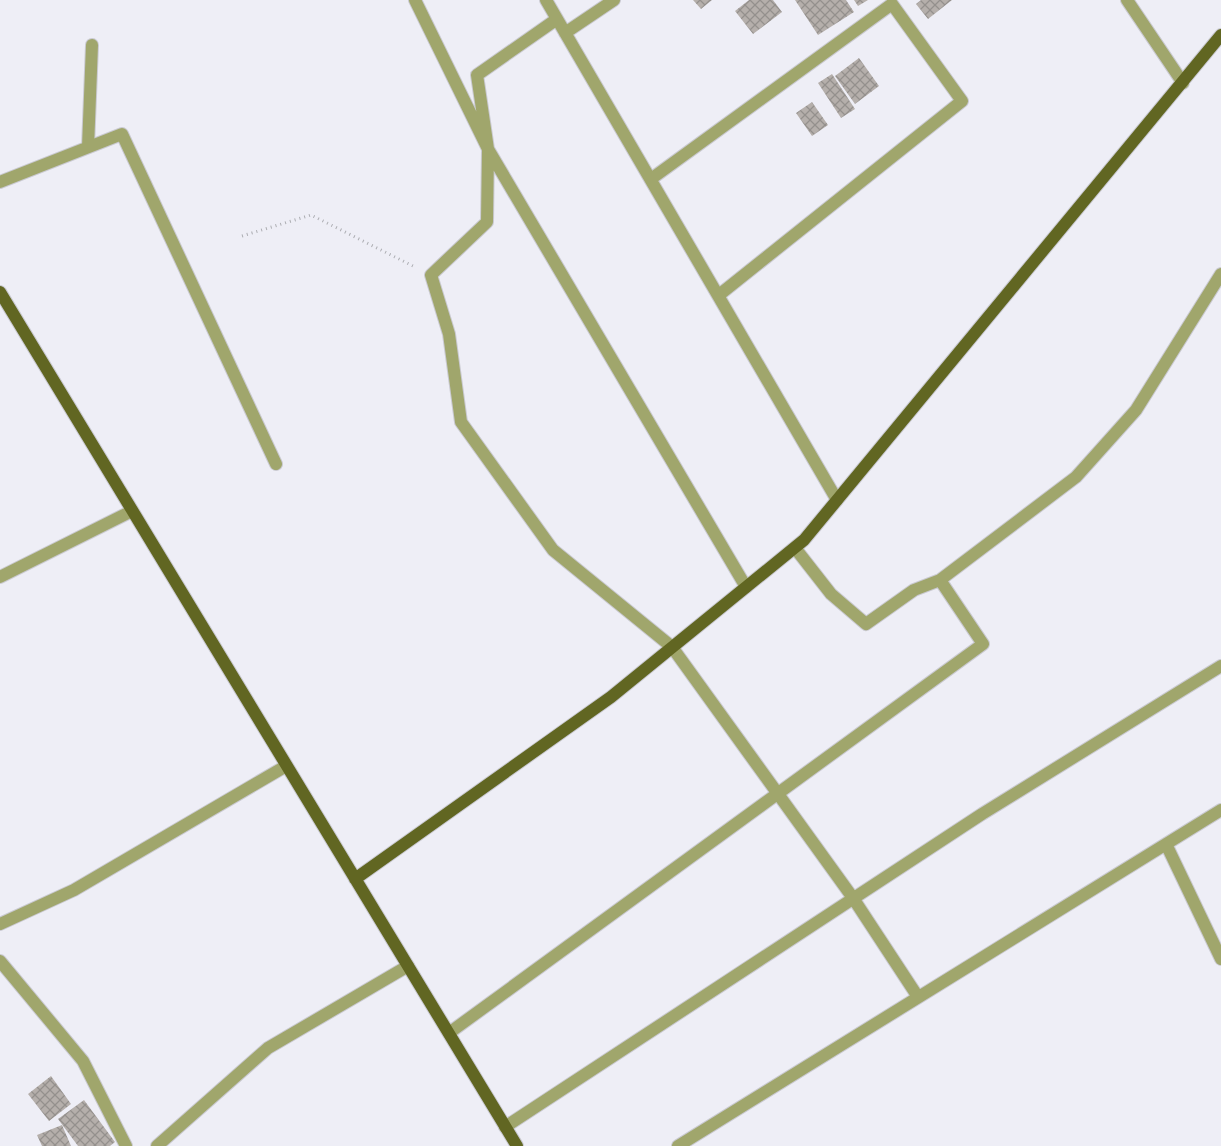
<svg xmlns="http://www.w3.org/2000/svg" width="1221" height="1146" font-family="Rubik,sans-serif">
  <style>
    .building { fill: url(#building-cross-hatch) }
    .lines { fill: none; stroke-linecap: round; stroke-linejoin: round }
    .minor-casing { stroke: #cacad1; stroke-width: 14 }
    .major-casing { stroke: #cacad1; stroke-width: 14 }
    .path { stroke: #acadb2; stroke-width: 3; stroke-dasharray: 1 4; stroke-linecap: butt }
    .minor { stroke: #a0a66c; stroke-width: 12 }
    .major { stroke: #616622; stroke-width: 12 }
  </style>
  <defs>
    <pattern id="building-cross-hatch" width="8" height="8" patternUnits="userSpaceOnUse" patternTransform="scale(1.25)"><rect width="8" height="8" fill="#b5afab"/><path d="M0 0l8 8M0 8l8-8" fill="none" stroke="#94908d"/></pattern>
  </defs>
  <rect width="100%" height="100%" fill="#eeeef6"/>
  <!-- building -->
  <path class="building" d="M693 0H712L701 9Z
    M749 0H773L782 12 753 34 735 11Z
    M795 0H846L854 12 818 35Z
    M854 0H868L858 6Z
    M921 0H952L928 19 916 4Z
    M859 58 879 86 855 104 835 76Z
    M832 74 855 109 841 118 818 83Z
    M812 102 828 125 812 136 796 113Z
    M51 1076 71 1104 49 1121 28 1094Z
    M84 1100 115 1142 110 1146H78L58 1119Z
    M62 1125 71 1146H42L37 1135Z"/>
  <g class="lines">
    <!-- minor casing -->
    <g class="minor-casing">
      <path id="minor" d="M415 0 488 149 746 587
        M546 0 837 500
        M1127 0 1183 83
        M557 19 477 75 488 149 487 222 431 275 449 334 461 422 553 550 672 647 853 898 918 997
        M565 33 614 0
        M88 147 92 45
        M651 179 892 4 962 101 719 295
        M0 182 122 134 276 464
        M795 548 831 594 866 624 914 590 940 580
        M0 577 132 511
        M1166 844 1221 959
        M0 924 74 890 286 766
        M0 961 83 1061 126 1146
        M449 1033 983 644 940 580 1076 477 1136 410 1221 274
        M505 1127 982 814 1221 666
        M157 1146 268 1048 408 966
        M678 1146 1221 810"/>
    </g>
    <!-- major casing -->
    <g class="major-casing">
      <path id="major" d="M0 292 517 1146
        M355 879 611 697 804 540 1221 35"/>
    </g>
    <!-- path -->
    <path class="path" d="M242 236 311 215 415 267"/>
    <!-- minor -->
    <use href="#minor" class="minor"/>
    <!-- major -->
    <use href="#major" class="major"/>
  </g>
</svg>
